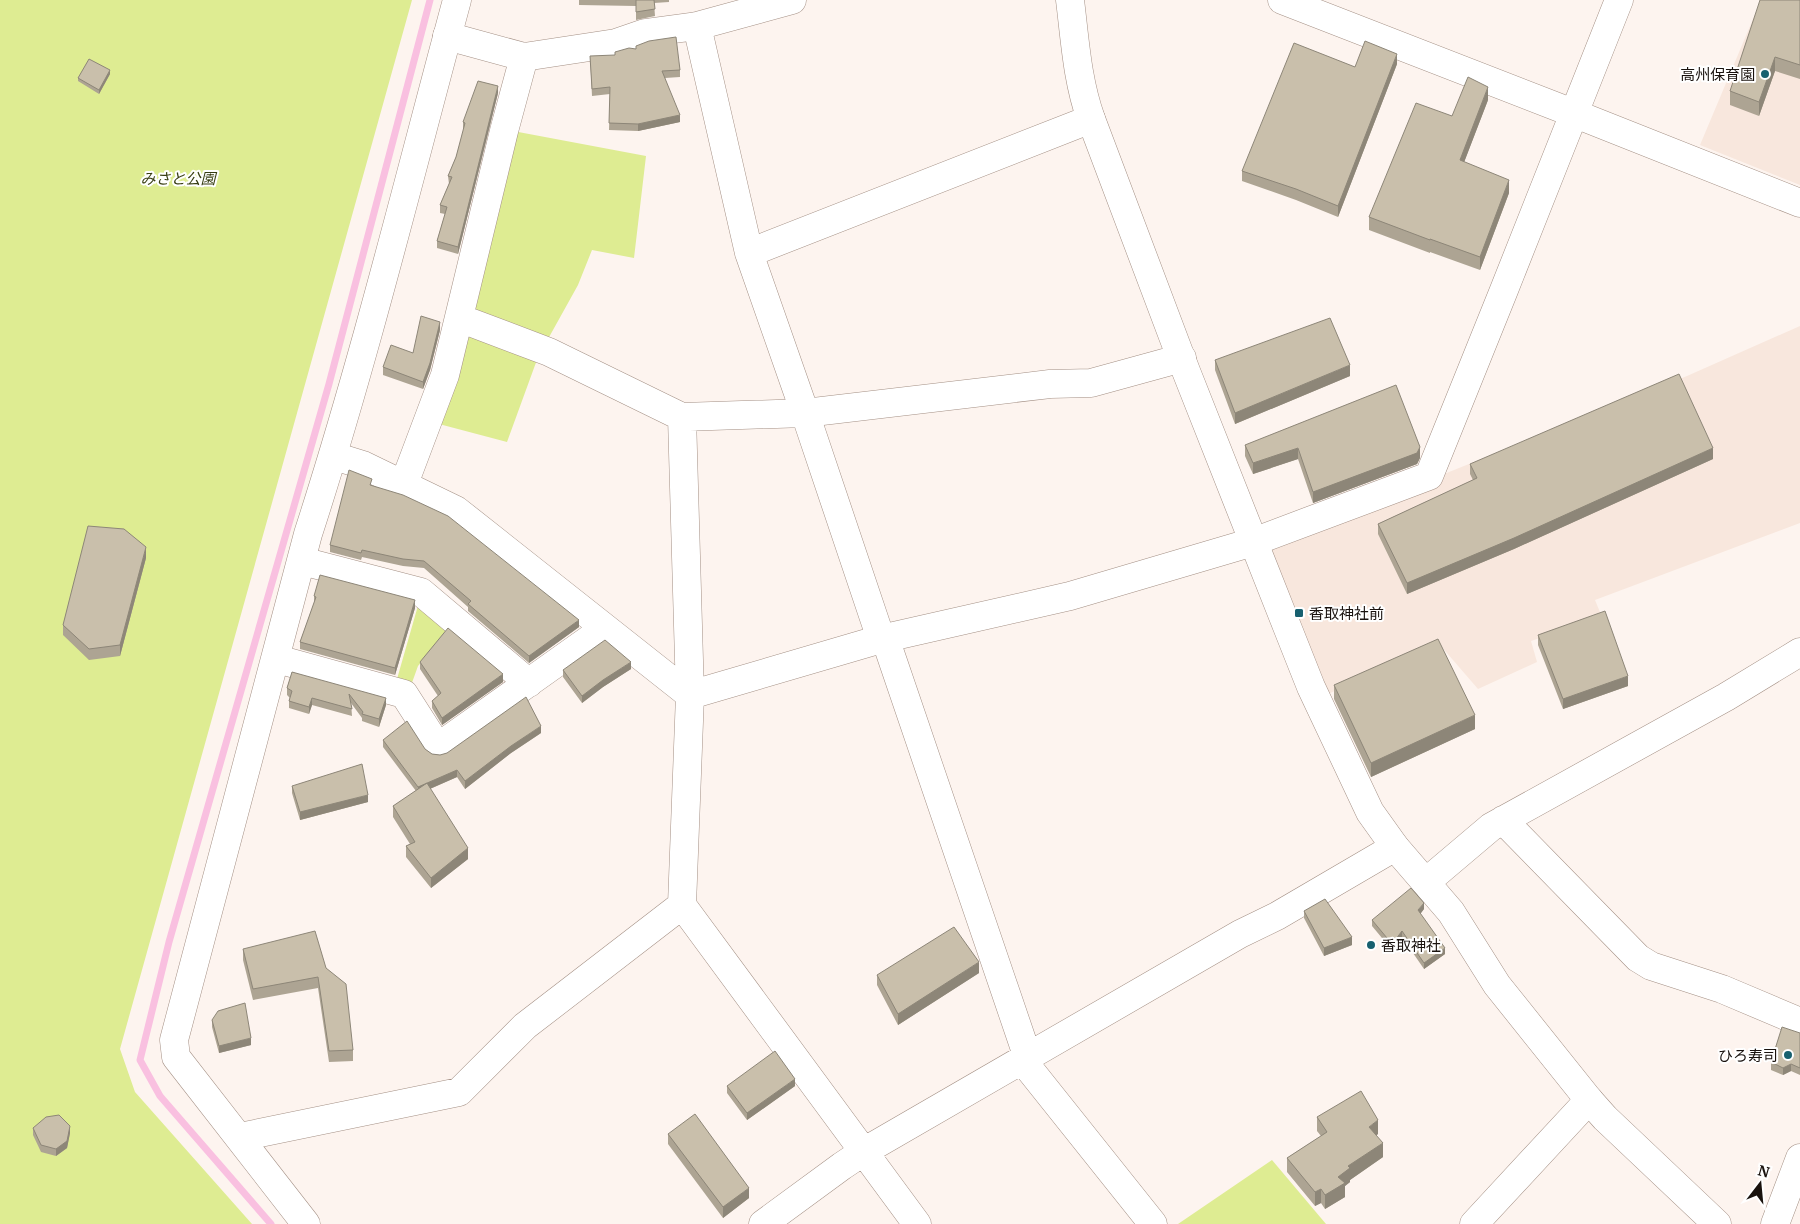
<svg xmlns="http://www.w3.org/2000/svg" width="1800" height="1224" font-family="Merriweather,'Noto Sans JP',serif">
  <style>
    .built { fill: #f8e7dd }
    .green { fill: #deec92 }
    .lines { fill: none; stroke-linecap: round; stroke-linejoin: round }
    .stream { stroke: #f9c0e0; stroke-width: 7 }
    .street-casing { stroke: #a49085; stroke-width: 29 }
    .secondary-casing { stroke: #a49085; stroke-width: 29 }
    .street { stroke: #fff; stroke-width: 28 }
    .secondary { stroke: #fff; stroke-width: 28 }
    .wall { fill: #ada493 }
    .shaded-wall { fill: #8d8678 }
    .building { fill: #c9bfab; stroke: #8d8678 }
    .poi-dot { fill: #17606f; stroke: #fff; stroke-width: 2 }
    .labels { text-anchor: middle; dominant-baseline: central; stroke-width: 4; stroke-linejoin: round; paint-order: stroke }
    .poi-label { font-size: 15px; fill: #19120e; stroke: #fff; text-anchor: end }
    .park-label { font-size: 15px; font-style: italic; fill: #383e13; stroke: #fff }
  </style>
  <rect width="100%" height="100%" fill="#fdf4ef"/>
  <!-- built -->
  <path class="built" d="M1761 0 1800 2V185L1700 145Z
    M1800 326V523L1595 600 1602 617 1531 641 1537 662 1478 689 1440 645 1328 694 1268 545 1687 376Z"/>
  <!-- green -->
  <path class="green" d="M0 0H412L120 1049 135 1092 252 1224H0Z
    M513 131 646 156 634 258 592 250 578 285 538 357 507 442 439 424Z
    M419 602 452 627 418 666 409 691 395 686Z
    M1272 1160 1326 1224H1178Z"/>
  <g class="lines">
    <!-- stream -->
    <path class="stream" d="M271 1224 160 1096 140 1060 169 942 329 384 430 0"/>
    <!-- street casing -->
    <g class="street-casing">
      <path id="street" d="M1282 0 1573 113 1800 203
        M697 26 749 253 805 413 1050 384 1091 383 1182 358
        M447 36 524 57
        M749 253 1091 119
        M459 318 549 352 682 417
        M334 456 363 465 456 510 690 695 881 639 1070 596 1253 542 1429 476 1504 290 1619 0
        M404 484 445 375 504 131 524 57 616 43 645 33 697 26 792 0
        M302 561 421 592 529 683
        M885 638 1028 1058
        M881 639 805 413 682 417 690 695 682 905 917 1224
        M277 659 404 694 438 747 604 629
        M1503 820 1638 958 1651 966 1722 989 1800 1022
        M1426 882 1491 827 1726 697 1800 652
        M1023 1061 1153 1224
        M240 1137 459 1092 525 1026 682 905
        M763 1224 842 1166 863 1152 1240 934 1277 916 1395 847
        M1474 1224 1589 1100
        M1775 1224 1800 1158"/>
    </g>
    <!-- secondary casing -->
    <g class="secondary-casing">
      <path id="secondary" d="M1070 0C1075 40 1077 80 1091 119L1186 371 1286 624 1311 687 1370 812 1395 847 1451 912 1497 985 1589 1100 1605 1118 1717 1224
        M306 1224 176 1057 174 1040 308 534C365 358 409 178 457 0"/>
    </g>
    <!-- street -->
    <use href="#street" class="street"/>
    <!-- secondary -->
    <use href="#secondary" class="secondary"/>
  </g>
  <!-- wall -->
  <path class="wall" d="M579 0H669V2L654 3 655 16 636 20V6L579 5Z
    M1800 0V79L1775 71 1759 116 1730 105V91Z
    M590 56 680 70V77L665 78 680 122 638 131 609 130 610 94 592 96Z
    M1397 64 1338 217 1296 200 1242 181V171L1355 67Z
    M110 74 99 94 78 81V78Z
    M498 93 458 254 437 248V241L445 214 440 213V205L449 184 448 176 456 157 464 129H463V122Z
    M1488 100 1464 162 1509 193 1480 270 1430 252V253L1369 230V217L1452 116Z
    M440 330 430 370 423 389 383 375V367L413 353Z
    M1215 360 1350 376 1235 424 1215 370Z
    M1245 445 1420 458 1417 464 1313 503 1298 459 1253 474 1245 456Z
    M1713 459 1514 549 1407 594 1378 534V524L1473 480 1470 474V464Z
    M372 486 579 627 529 663 468 611V607L424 568 403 566 362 557 361 560 330 552V545Z
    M146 558 120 656 89 660 63 635V625Z
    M314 596 415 608 395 675 300 649V642L314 603Z
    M1538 635 1628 686 1563 709 1538 645Z
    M420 662 503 682 442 725 432 708V701L438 696 420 669Z
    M631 669 603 687 582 703 563 677V670Z
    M292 672 386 705 379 727 362 721V718L351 703 352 716 312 705 309 714 289 708V701L290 698 287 695V688Z
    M1334 685 1475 729 1371 777 1334 699Z
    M541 733 511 753 465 789 457 777 430 789 468 859 431 888 406 857V846L410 844 393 817V806L416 791 383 747V740L425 749 432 754 440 755Z
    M292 786 368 802 300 820 292 793Z
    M1424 909 1420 914 1445 954 1424 969 1402 937 1392 950 1372 926V920Z
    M1304 911 1352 945 1324 956 1304 918Z
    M243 949 326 968 353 1050V1061L329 1062 318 988 253 1000 243 960Z
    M979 973 898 1025 877 985V975Z
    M212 1020 251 1045 219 1053 212 1027Z
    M1800 1033V1075L1791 1071 1783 1075 1771 1070V1062Z
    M727 1086H795L747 1120 727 1093Z
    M1317 1117 1378 1134 1376 1135 1383 1157 1350 1180V1182L1345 1186V1197L1325 1209 1321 1203 1315 1206 1287 1172V1158L1321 1136 1317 1131Z
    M33 1128 70 1133 67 1148 56 1156 41 1152 33 1135Z
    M668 1134 749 1198 723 1218 668 1144Z"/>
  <!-- shaded-wall -->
  <path class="shaded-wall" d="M1397 54V64L1338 217V206Z
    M1775 57V71L1759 116V102Z
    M110 70V74L99 94V90Z
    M498 86V93L458 254V247Z
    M1488 87V100L1460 173V160Z
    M680 115V122L638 131V124Z
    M1509 180V193L1480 270V257Z
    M440 322V330L430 370 423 389V382Z
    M1350 365V376L1235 424V413Z
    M1420 447V458L1417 464 1313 503V492Z
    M1298 448V459L1253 474V463Z
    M1713 448V459L1514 549 1407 594V583Z
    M146 547V558L120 656V645Z
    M415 600V608L395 675V668Z
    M579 620V627L529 663V656Z
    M631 662V669L603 687 582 703V696L603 680Z
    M503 674V682L442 725V718Z
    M1628 676V686L1563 709V699Z
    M312 698V705L309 714V707Z
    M386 698V705L379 727V719Z
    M1475 715V729L1371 777V763Z
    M541 726V733L511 753 465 789V781L511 746Z
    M457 770V777L418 794V787Z
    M368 795V802L300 820V812Z
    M468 848V859L431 888V878Z
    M1424 903V909L1418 917V910Z
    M1402 931V937L1392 950V944Z
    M1352 937V945L1324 956V948Z
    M1445 948V954L1424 969V963Z
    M979 962V973L898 1025V1014Z
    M251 1038V1045L219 1053V1046Z
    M1791 1064V1071L1783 1075V1068Z
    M795 1079V1086L747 1120V1113Z
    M1378 1120V1134L1369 1141V1127Z
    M70 1126V1133L67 1148 56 1156V1149Z
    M1383 1143V1157L1350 1180V1182L1345 1186V1197L1325 1209V1195L1338 1177 1348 1166Z
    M749 1188V1198L723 1218V1207Z
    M1321 1189V1203L1315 1206V1192Z"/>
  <!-- building -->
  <path class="building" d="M636 0H654L655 9 636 12Z
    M1760 0H1800V65L1775 57 1759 102 1730 91Z
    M676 37 680 70 662 71 680 115 638 124 609 123 610 87 592 89 590 56 615 55V52L629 48 636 49V46L649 41Z
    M1365 41 1397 54 1338 206 1296 189 1242 171 1294 43 1355 67Z
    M89 59 110 70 99 90 78 78Z
    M1468 77 1488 87 1460 160 1509 180 1480 257 1430 239V240L1369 217 1416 103 1452 116Z
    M478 81 498 86 458 247 437 241 447 207 440 205 452 177 448 176 456 157 465 123 463 122Z
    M421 316 440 322 430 363 423 382 383 367 391 345 413 353Z
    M1330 318 1350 365 1235 413 1215 360Z
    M1679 374 1713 448 1514 538 1407 583 1378 524 1477 478 1470 464Z
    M1396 385 1420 447 1417 453 1313 492 1298 448 1253 463 1245 445Z
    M349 470 372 479 370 485 403 495 448 516 579 620 529 656 468 604 471 601 424 561 403 559 362 550 361 553 330 545Z
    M88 526 124 529 146 547 120 645 89 649 63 625Z
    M320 575 415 600 395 668 300 642 316 597 314 596Z
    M1605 611 1628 676 1563 699 1538 635Z
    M448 628 503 674 442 718 432 701 441 693 420 662Z
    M1438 639 1475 715 1371 763 1334 685Z
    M605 640 631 662 603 680 582 696 563 670Z
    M292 672 386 698 379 719 362 714 363 712 349 694 352 709 312 698 309 707 289 701 292 691 287 688Z
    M526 697 541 726 511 746 465 781 457 770 418 787 383 740 407 721 425 749 432 754 440 755 447 753Z
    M362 764 368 795 300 812 292 786Z
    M427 783 468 848 431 878 406 846 415 842 393 806Z
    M1411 888 1424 903 1418 910 1445 948 1424 963 1402 931 1392 944 1372 920Z
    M1325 899 1352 937 1324 948 1304 911Z
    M954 927 979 962 898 1014 877 975Z
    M315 931 326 968 346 984 353 1050 329 1051 318 977 253 989 243 949Z
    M245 1003 251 1038 219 1046 212 1020 218 1011Z
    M1782 1027 1800 1033V1068L1791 1064 1783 1068 1771 1062Z
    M775 1051 795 1079 747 1113 727 1086Z
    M1361 1091 1378 1120 1369 1127 1383 1143 1348 1166 1350 1168 1338 1177 1345 1183 1325 1195 1321 1189 1315 1192 1287 1158 1327 1132 1317 1117Z
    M695 1114 749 1188 723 1207 668 1134Z
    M59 1115 70 1126 67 1141 56 1149 41 1145 33 1128 46 1117Z"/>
  <!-- markers -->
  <g class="poi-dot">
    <circle cx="1765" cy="74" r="5"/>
    <rect x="1294" y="608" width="10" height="10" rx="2.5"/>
    <circle cx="1371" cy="945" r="5"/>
    <circle cx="1788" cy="1055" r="5"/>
  </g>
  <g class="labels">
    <!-- poi labels -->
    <g class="poi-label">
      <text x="1755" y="74">高州保育園</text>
      <text x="1309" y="613" text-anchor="start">香取神社前</text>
      <text x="1381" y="945" text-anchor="start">香取神社</text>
      <text x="1778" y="1055">ひろ寿司</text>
    </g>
    <!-- park labels -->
    <g class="park-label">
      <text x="178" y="178">みさと公園</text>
    </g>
  </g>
  <!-- north arrow -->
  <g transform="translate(1760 1184) rotate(16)" stroke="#ffffff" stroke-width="4" paint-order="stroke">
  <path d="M0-4L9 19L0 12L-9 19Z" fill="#19120e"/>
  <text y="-8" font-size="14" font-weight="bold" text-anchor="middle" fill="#19120e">N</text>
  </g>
</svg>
